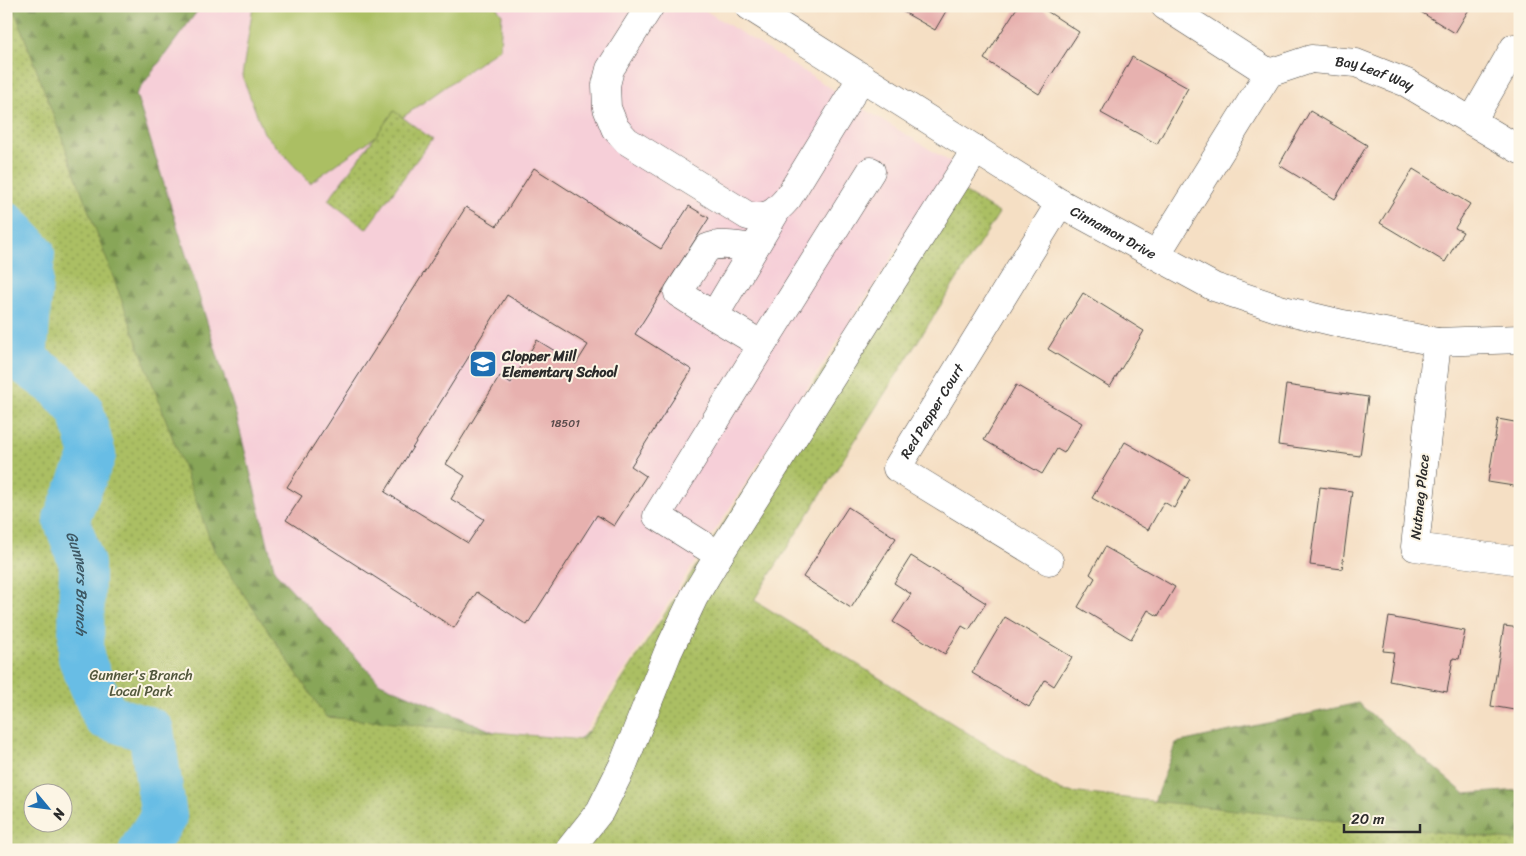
<svg xmlns="http://www.w3.org/2000/svg" width="1526" height="856" font-family="Sriracha,sans-serif">
  <style>
    .built { fill: #f6cfd8 }
    .grass { fill: #abbf63; stroke: #6b7547 }
    .forest { fill: url(#forest-firs); stroke: #5a6842; fill-rule: evenodd }
    .park { fill: url(#park-dots); stroke: #6b7547; fill-rule: evenodd }
    .lines { fill: none; stroke-linecap: round; stroke-linejoin: round }
    .river { stroke: #68bde5; stroke-width: 46 }
    .building { fill: #e7b1af; fill-rule: evenodd }
    .minor-casing { stroke: #494642; stroke-width: 29 }
    .minor { stroke: #fff; stroke-width: 28 }
    .labels { text-anchor: middle; dominant-baseline: central; stroke-width: 4; stroke-linejoin: round; paint-order: stroke }
    .number-label { font-size: 11px; fill: #5a4c4c }
    .street-label { font-size: 14px; fill: #2b2b2b; stroke: #fcf5e5 }
    .poi-label { font-size: 14px; font-weight: bold; fill: #2b2b2b; stroke: #fcf5e5; text-anchor: start }
    .park-label { font-size: 14px; fill: #51573c; stroke: #fcf5e5 }
    .water-label { font-size: 15px; font-style: italic; fill: #3d5763; stroke: #fcf5e5 }
  </style>
  <defs>
    <pattern id="forest-firs" width="22" height="20" patternUnits="userSpaceOnUse" patternTransform="scale(1.25)"><rect width="22" height="20" fill="#88a659"/><path d="M5 1l3.5 6h-7zM16 11l3.5 6h-7z" fill="#6f874a"/></pattern>
    <pattern id="park-dots" width="8" height="8" patternUnits="userSpaceOnUse" patternTransform="scale(1.25)"><rect width="8" height="8" fill="#abbf63"/><path d="M2 2h.1M6 6h.1" fill="none" stroke="#8b9b52" stroke-width="1.8" stroke-linecap="round"/></pattern>
  </defs>
  <rect width="100%" height="100%" fill="#fcf5e5"/>
  <filter id="ink" filterUnits="userSpaceOnUse"><feTurbulence type="fractalNoise" baseFrequency=".02" numOctaves="2"/><feDisplacementMap in="SourceGraphic" scale="10" xChannelSelector="R" yChannelSelector="G"/><feConvolveMatrix kernelMatrix="1 2 1 2 8 2 1 2 1" color-interpolation-filters="sRGB"/></filter>
  <filter id="wash" filterUnits="userSpaceOnUse"><feTurbulence type="fractalNoise" baseFrequency=".0096" numOctaves="4" result="noise"/><feDisplacementMap in="SourceGraphic" scale="20" xChannelSelector="R" yChannelSelector="G"/><feGaussianBlur stdDeviation="1.12" result="paint"/><feColorMatrix in="noise" values="0 0 0 0 0 0 0 0 0 0 0 0 0 0 0 0 0 1.4 0 .05"/><feComposite in="paint" operator="in"/></filter>
  <g filter="url(#wash)">
    <rect width="100%" height="100%" fill="#f5dfc4"/>
    <!-- built -->
    <path class="built" d="M10 6H698L952 163 943 179 580 739 323 716Z"/>
    <!-- grass -->
    <path class="grass" d="M253 6H496L502 14 500 48 310 183 264 133 242 76Z"/>
    <!-- forest -->
    <path class="forest" d="M15 6H201L136 94 236 415 275 572 380 683 559 760 711 607 903 742 6 850V12ZM32 794H62V824H32Z
      M1358 703 1465 794 1520 790V850H1136L1176 743Z"/>
    <!-- park -->
    <path class="park" d="M6 6H13L214 550 326 717 583 740 946 181 999 213 754 600 1061 791 1520 841V850H6ZM32 794H62V824H32Z
      M394 111 432 139 366 229 328 200Z"/>
    <g class="lines">
      <!-- river -->
      <path class="river" id="s1" d="M6 225 32 253 24 361 59 386 81 411 93 455 66 519 82 564 81 658 105 716 151 731 164 816 142 850"/>
    </g>
    <g id="blocks">
      <!-- building -->
      <path class="building" d="M893 6H949L935 30Z
        M1018 6H1039L1079 32 1039 94 984 59Z
        M1411 6H1471L1455 33Z
        M1132 57 1188 88 1157 144 1101 113Z
        M1310 111 1367 145 1335 199 1279 165Z
        M534 168 661 249 689 206 709 218 635 334 692 370 631 466 646 476 614 526 597 515 527 625 477 592 454 628 286 520 302 496 287 487 466 207 497 226ZM507 295 588 345 576 364 537 340 511 383 500 376 446 464 465 476 451 499 484 519 468 543 385 492Z
        M1413 169 1470 204 1455 228 1463 232 1445 262 1380 223Z
        M1083 293 1144 331 1110 387 1048 349Z
        M1016 385 1082 423 1064 453 1057 449 1042 474 984 440Z
        M1286 385 1368 397 1360 456 1278 445Z
        M1498 419 1520 423V487L1488 482Z
        M1125 442 1190 479 1174 508 1164 502 1148 530 1092 498Z
        M1320 487 1352 491 1342 569 1310 565Z
        M848 507 896 538 851 608 803 577Z
        M1105 547 1175 587 1158 616 1148 610 1131 639 1078 607 1095 578 1090 574Z
        M911 556 986 603 969 630 962 626 945 654 893 622 911 594 894 583Z
        M1005 617 1072 657 1054 686 1045 680 1029 707 972 673Z
        M1389 617 1465 631 1459 659 1453 658 1447 692 1389 681 1394 652 1383 651Z
        M1504 626 1520 628V711L1491 706Z"/>
    </g>
  </g>
  <g filter="url(#ink)">
    <use href="#blocks" fill-opacity="0" stroke="#494642" stroke-width="1"/>
    <g class="lines">
      <!-- minor casing -->
      <g class="minor-casing">
        <g id="minor">
          <path d="M650 6 610 69 606 85 607 108 615 128 627 141 748 216C769 218 774 214 788 198L862 77"/>
          <path id="s2" d="M749 6 1060 203 1214 287 1280 309 1343 324 1437 342 1520 339"/>
          <path d="M1165 6 1269 73"/>
          <path d="M1472 121 1514 48 1520 51"/>
          <path d="M775 213 714 316 762 345 657 516 719 555 976 149"/>
          <path id="s3" d="M1156 255 1269 73 1311 59 1356 63 1407 83 1520 150"/>
          <path d="M714 316 678 293 707 248C721 241 739 247 754 248"/>
          <path d="M1437 342 1415 547 1520 561"/>
          <path d="M762 345 871 171"/>
          <path id="s4" d="M1049 561 897 468 1060 203"/>
          <path d="M569 850 600 811 623 765 668 652 694 597 719 555"/>
        </g>
      </g>
      <!-- minor -->
      <use href="#minor" class="minor"/>
    </g>
  </g>
  <!-- icons -->
  <defs>
    <g id="school-square" transform="scale(1.4375)"><rect x="-9" y="-9" width="18" height="18" rx="4" fill="#1f6fb2" stroke="#fcf5e5"/><path d="M0-5L7-2L0 1L-7-2ZM-4 1L0 2.5L4 1V4Q0 6-4 4Z" fill="#fff"/></g>
  </defs>
  <g fill-rule="evenodd">
    <use href="#school-square" x="483" y="364"/>
  </g>
  <g class="labels">
    <!-- number labels -->
    <g class="number-label">
      <text x="565" y="423">18501</text>
    </g>
    <!-- street labels -->
    <g class="street-label">
      <text stroke="none"><textPath href="#s3" startOffset="324">Bay Leaf Way</textPath></text>
      <text stroke="none"><textPath href="#s2" startOffset="429">Cinnamon Drive</textPath></text>
      <text stroke="none"><textPath href="#s4" startOffset="245">Red Pepper Court</textPath></text>
      <text transform="translate(1420 497) rotate(-84)">Nutmeg Place</text>
    </g>
    <!-- poi labels -->
    <g class="poi-label">
      <text x="502" y="356">Clopper Mill<tspan x="502" dy="16">Elementary School</tspan></text>
    </g>
    <!-- park labels -->
    <g class="park-label">
      <text x="141" y="675">Gunner's Branch<tspan x="141" dy="16">Local Park</tspan></text>
    </g>
    <!-- water labels -->
    <g class="water-label">
      <text stroke="none"><textPath href="#s1" startOffset="404">Gunners Branch</textPath></text>
    </g>
  </g>
  <!-- margin -->
  <rect width="1526" height="856" fill="none" stroke="#fcf5e5" stroke-width="25"/>
  <!-- north arrow -->
  <g transform="translate(48 808) rotate(119)"><circle r="24" fill="#fcf5e5" stroke="#a8a49b"/>
  <path d="M0-4L9 19L0 12L-9 19Z" fill="#1f6fb2"/>
  <text y="-8" font-size="14" font-weight="bold" text-anchor="middle" fill="#2b2b2b">N</text>
  </g>
  <!-- scale -->
  <path d="M1344 824v8h76v-8" fill="none" stroke="#2b2b2b" stroke-width="2.5"/>
  <text x="1351" y="824" font-size="15" fill="#2b2b2b" stroke="#fcf5e5" stroke-width="4" paint-order="stroke">20 m</text>
</svg>
